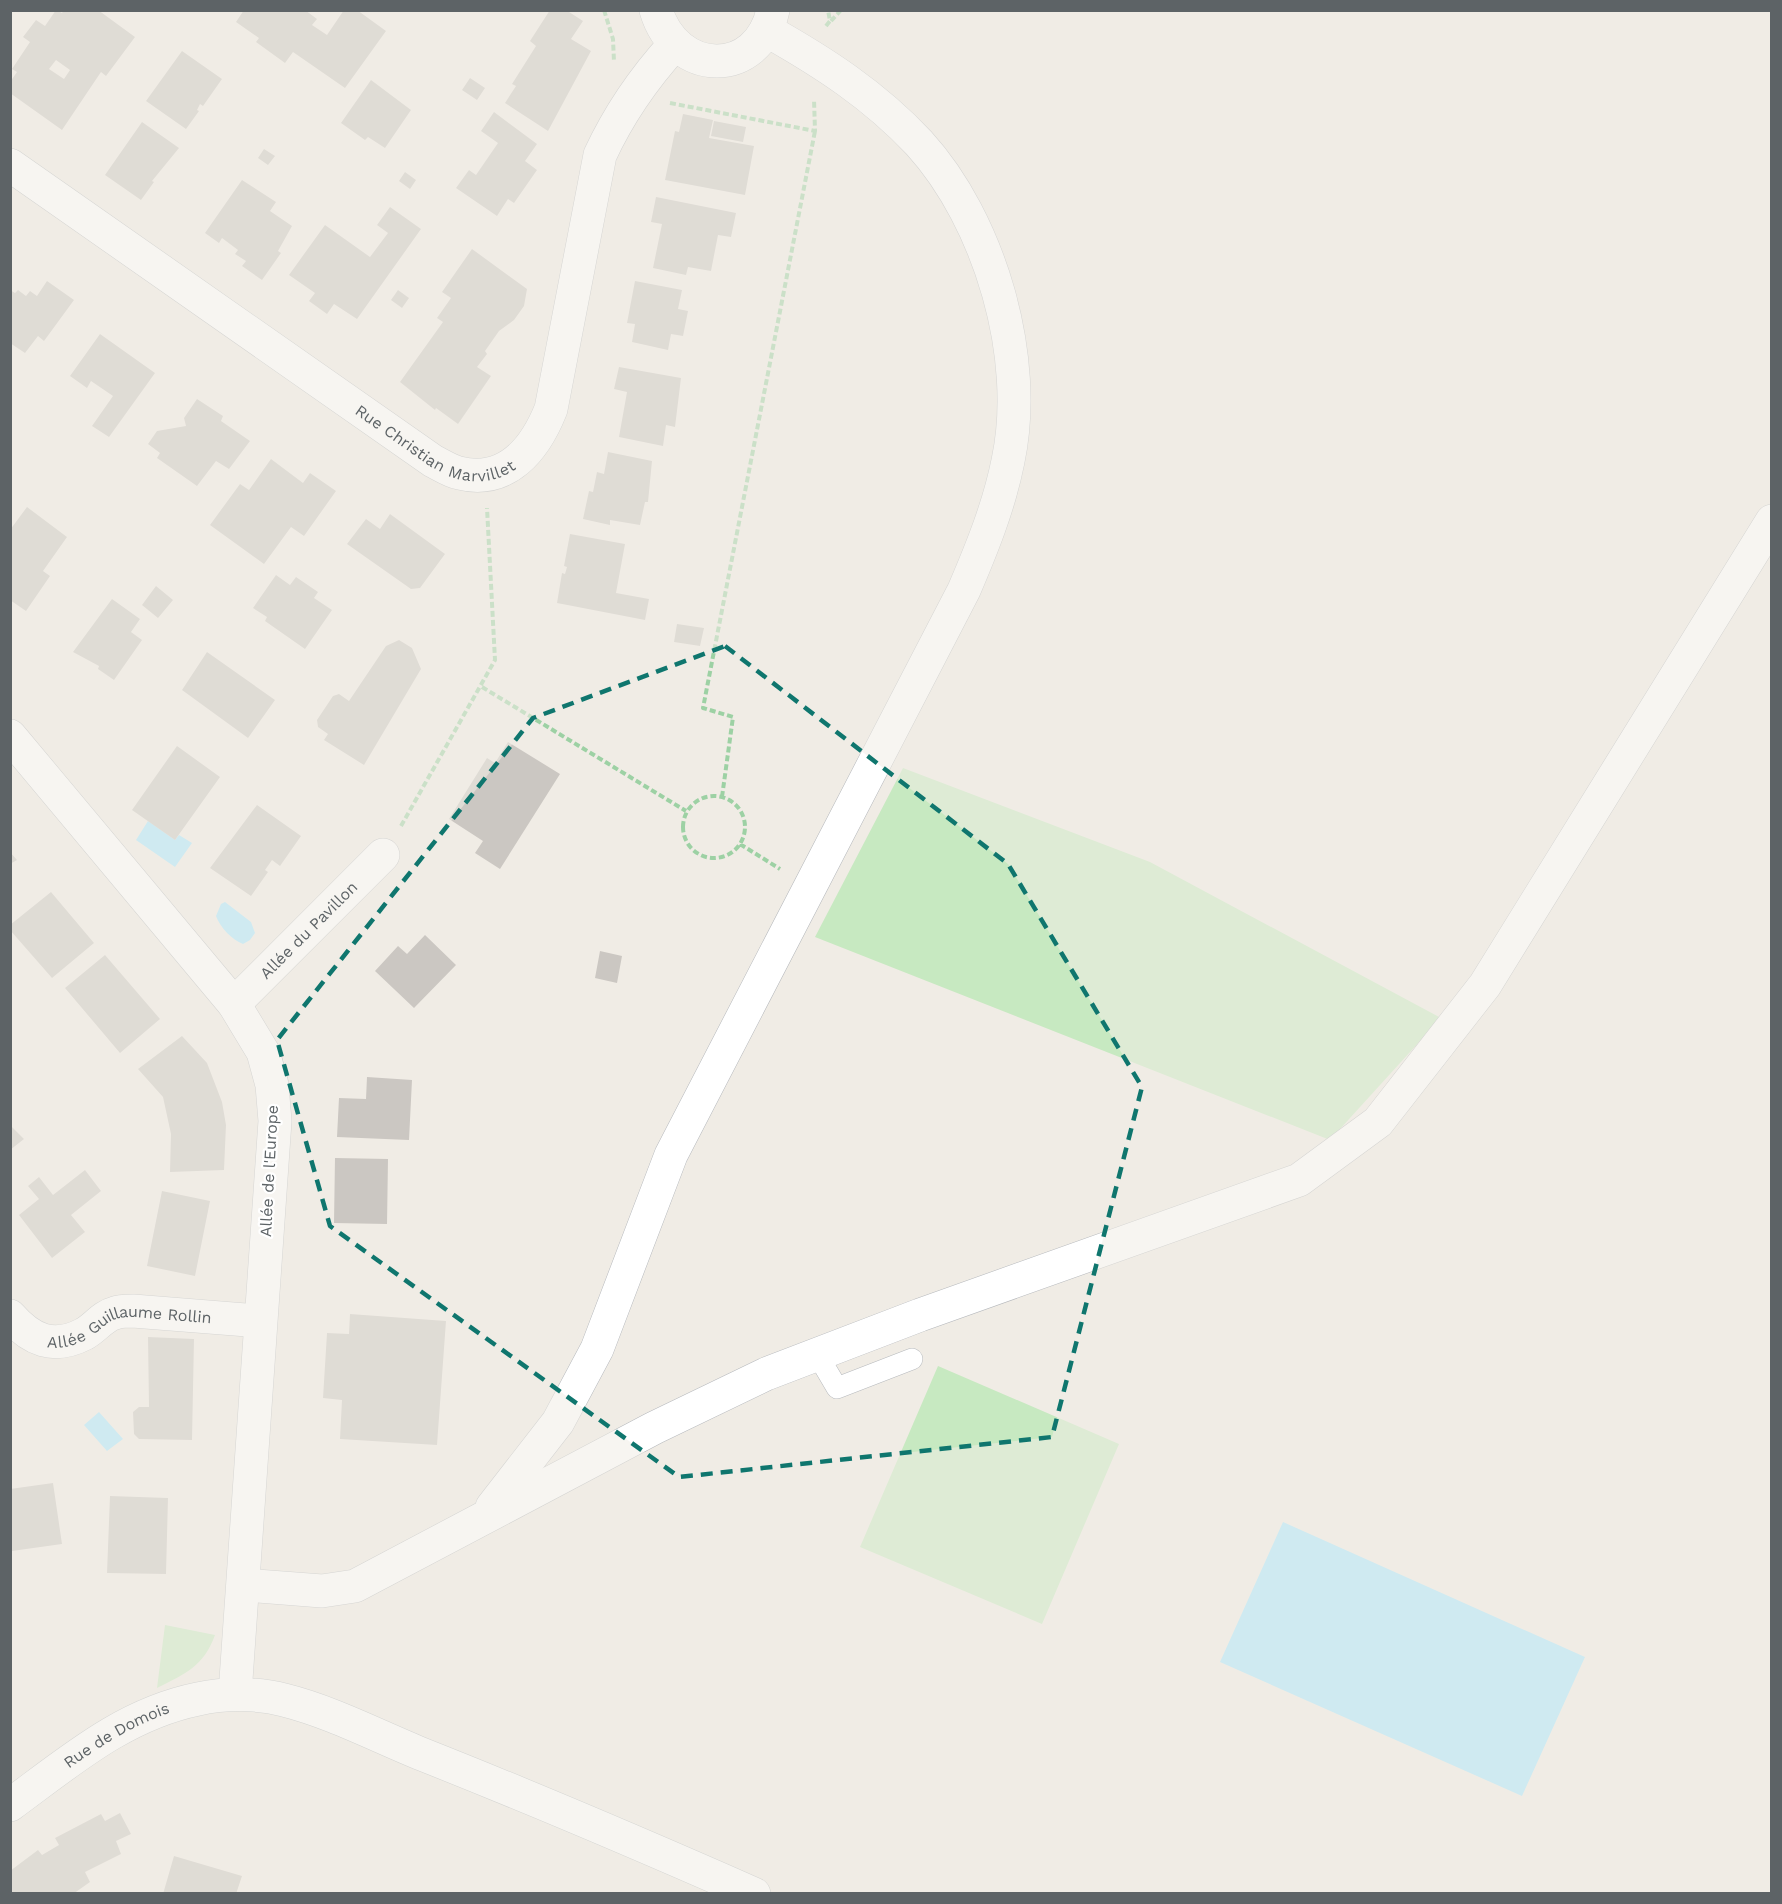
<svg xmlns="http://www.w3.org/2000/svg" width="1782" height="1904" font-family="'Work Sans',sans-serif">
  <style>
    .green { fill: #c7e9c1 }
    .water { fill: #a6e6ff }
    .building { fill: #cbc7c2; fill-rule: evenodd }
    .lines { fill: none; stroke-linecap: round; stroke-linejoin: round }
    .lane-casing { stroke: #b6b9bd; stroke-width: 22 }
    .street-casing { stroke: #b6b9bd; stroke-width: 34 }
    .secondary-casing { stroke: #b4b9bd; stroke-width: 34 }
    .path { stroke: #9dd1a4; stroke-width: 4; stroke-dasharray: 6 3; stroke-linecap: butt }
    .lane { stroke: #fff; stroke-width: 21 }
    .street { stroke: #fff; stroke-width: 33 }
    .secondary { stroke: #fff; stroke-width: 33 }
    .marked { fill: none; stroke: #0f766e; stroke-width: 4.5; stroke-dasharray: 12 8; stroke-linejoin: round }
    .labels { text-anchor: middle; dominant-baseline: central; stroke-width: 4.5; stroke-linejoin: round; paint-order: stroke }
    .street-label { font-size: 16px; fill: #5d6366; stroke: #fff }
  </style>
  <rect width="100%" height="100%" fill="#f0ece5"/>
  <!-- green -->
  <path class="green" d="M903 768 1150 862 1441 1018 1330 1140 815 937Z
    M938 1366 1119 1444 1042 1624 860 1547Z
    M165 1625 215 1635C204 1666 185 1674 157 1688Z"/>
  <!-- water -->
  <path class="water" d="M148 821 175 840 179 835 192 843 175 867 136 840Z
    M225 902 251 922 255 933 250 940 243 944C232 940 220 927 216 916L221 904Z
    M99 1412 123 1439 107 1451 84 1425Z
    M1283 1522 1585 1657 1522 1796 1220 1662Z"/>
  <!-- building -->
  <path class="building" d="M56 10 62 13 64 10H98L135 37 106 76 101 72 62 130 10 93V82L17 72 12 69 30 42 23 37 36 20 45 26ZM56 60 70 70 64 79 49 69Z
    M244 10H305L317 19 312 25 327 35 344 10H357L386 31 345 88 293 52 285 63 256 42 259 38 236 22Z
    M550 10H566L583 21 571 39 591 51 548 131 505 103 516 86 512 84 536 46 530 41Z
    M182 51 222 79 203 106 200 104 197 110 199 111 186 129 146 101Z
    M470 78 485 88 477 100 462 90Z
    M371 80 411 110 385 148 368 137 365 140 341 123Z
    M494 112 537 144 525 161 537 170 514 203 508 199 497 216 456 188 469 170 476 175 498 143 481 131Z
    M683 114 713 120 709 138 754 146 745 195 665 180 675 131 679 132Z
    M714 121 746 127 743 142 711 136Z
    M142 122 179 148 152 181 154 182 141 200 105 175Z
    M264 149 275 156 268 165 258 158Z
    M405 172 416 180 410 189 399 181Z
    M242 180 276 202 270 211 292 226 278 251 281 253 262 280 242 266 246 261 235 254 238 250 222 238 219 243 205 233Z
    M656 197 736 213 731 237 718 235 711 271 688 267 686 275 653 268 662 224 651 222Z
    M390 207 421 229 357 319 334 304 327 314 309 301 315 293 289 275 325 225 370 257 388 233 377 225Z
    M472 249 527 289 524 306 514 320 499 331 485 351 487 354 477 367 491 376 458 424 436 408 435 410 400 382 443 322 437 318 451 298 442 292Z
    M47 281 74 300 44 341 38 336 25 353 10 343V290L15 293 18 290 26 296 30 291 37 296Z
    M635 281 682 290 678 309 688 311 683 336 671 334 668 350 632 342 635 324 627 323Z
    M398 290 409 298 402 308 391 300Z
    M100 334 155 373 109 437 92 426 113 396 91 381 87 388 70 376Z
    M619 367 681 378 675 427 666 425 663 446 619 437 627 392 614 389Z
    M197 399 223 416 221 421 250 441 229 469 216 461 197 486 157 458 160 453 148 444 157 431 186 426 184 418Z
    M608 452 652 461 648 502H645L640 525 610 520V525L583 519 589 491 593 492 597 472 604 474Z
    M271 459 303 483 310 473 336 491 304 536 291 527 264 564 210 525 240 484 249 490Z
    M27 507 67 537 43 571 50 576 26 611 10 600V530Z
    M390 514 445 554 420 588 411 589 347 544 366 519 380 529Z
    M570 534 625 544 616 593 649 599 645 620 557 603 562 573 565 574 567 567 564 566Z
    M276 575 290 585 296 577 318 592 314 598 332 610 305 649 265 621 267 617 253 608Z
    M156 586 173 600 158 618 142 605Z
    M112 599 140 619 131 632 142 640 114 680 98 669 99 666 73 652Z
    M677 624 704 628 700 646 674 642Z
    M399 640 412 648 421 669 364 765 324 740 328 734 318 727 317 720 333 696 339 694 349 701 386 646Z
    M207 652 275 700 248 738 182 690Z
    M508 742 560 774 500 869 475 853 483 841 449 819 487 758 495 763Z
    M177 746 220 777 175 840 132 810Z
    M257 805 301 836 280 866 272 860 265 870 268 872 251 896 210 868Z
    M10 852 17 860 10 864Z
    M51 892 94 943 52 978 10 930V925Z
    M425 935 456 965 414 1008 375 971 398 946 407 954Z
    M600 951 622 956 617 983 595 978Z
    M105 955 160 1019 120 1053 65 988Z
    M182 1036 207 1063 222 1102 226 1125 224 1170 170 1172 171 1134 163 1097 138 1069Z
    M367 1077 412 1080 409 1140 337 1137 339 1098 366 1099Z
    M10 1125 24 1139 10 1150Z
    M335 1158 388 1159 387 1224 334 1223Z
    M85 1170 101 1191 71 1215 85 1232 52 1258 19 1215 39 1199 28 1186 39 1177 53 1195Z
    M162 1191 210 1201 195 1276 147 1266Z
    M350 1314 446 1321 437 1445 340 1439 342 1400 323 1398 327 1333 349 1334Z
    M148 1337 194 1339 192 1440 139 1439 134 1434 133 1412 139 1407H149Z
    M53 1483 62 1544 12 1551 10 1489Z
    M110 1496 168 1498 166 1574 107 1573Z
    M120 1813 131 1834 116 1841 121 1854 85 1872 90 1882 73 1894H10V1871L38 1850 42 1855 59 1845 55 1838 101 1814 105 1821Z
    M174 1856 242 1876 236 1894H163Z"/>
  <g class="lines">
    <!-- lane casing -->
    <g class="lane-casing">
      <path id="lane" d="M817 1354 837 1388 912 1359"/>
    </g>
    <!-- street casing -->
    <g class="street-casing">
      <g id="street">
        <path d="M656 10C676 77 758 79 773 10"/>
        <path id="s1" d="M10 165 433 461C441 465 450 471 459 473 507 485 535 449 551 409L600 155C619 114 643 79 674 45"/>
        <path d="M10 736 234 1004 263 1052 272 1085 275 1121 235 1694"/>
        <path id="s2" d="M234 1004 383 855"/>
        <path id="s3" d="M10 1316C31 1340 53 1350 84 1334 95 1328 103 1316 115 1313 120 1311 128 1311 133 1311L259 1321"/>
        <path d="M492 1507 558 1422 597 1349 671 1155 964 590C982 548 999 506 1008 461 1030 358 990 221 919 143 874 95 823 62 766 30"/>
        <path d="M244 1585 322 1591 355 1586 654 1428 766 1374 920 1315 1299 1180 1378 1122 1485 985 1772 521"/>
      </g>
    </g>
    <!-- secondary casing -->
    <g class="secondary-casing">
      <g id="secondary">
        <path id="s4" d="M10 1805C70 1761 124 1714 198 1699 225 1693 258 1693 284 1700 332 1712 377 1736 424 1755 535 1799 645 1846 754 1894"/>
      </g>
    </g>
    <!-- path -->
    <path class="path" d="M604 10 613 39 614 62
      M831 21 841 10
      M826 26 830 21 828 10
      M670 103 815 131 814 99
      M482 687 686 811
      M683 827a31 31 0 1 1 62 0a31 31 0 1 1-62 0Z
      M722 797 733 717 703 708 815 131
      M401 826 495 660 487 508
      M740 844 780 869"/>
    <!-- lane -->
    <use href="#lane" class="lane"/>
    <!-- street -->
    <use href="#street" class="street"/>
    <!-- secondary -->
    <use href="#secondary" class="secondary"/>
  </g>
  <!-- marked area -->
  <path d="M0 0H1782V1904H0ZM725 646 1008 864 1142 1087 1052 1437 679 1477 330 1226 277 1040 533 718Z" fill="#f0ece5" fill-opacity=".55" fill-rule="evenodd"/>
  <path class="marked" d="M725 646 1008 864 1142 1087 1052 1437 679 1477 330 1226 277 1040 533 718Z"/>
  <g class="labels">
    <!-- street labels -->
    <g class="street-label">
      <text stroke="none"><textPath href="#s1" startOffset="513">Rue Christian Marvillet</textPath></text>
      <text stroke="none"><textPath href="#s2" startOffset="105">Allée du Pavillon</textPath></text>
      <text transform="translate(269 1171) rotate(-87)">Allée de l'Europe</text>
      <text stroke="none"><textPath href="#s3" startOffset="132">Allée Guillaume Rollin</textPath></text>
      <text stroke="none"><textPath href="#s4" startOffset="128">Rue de Domois</textPath></text>
    </g>
  </g>
  <!-- border -->
  <rect width="1782" height="1904" fill="none" stroke="#5d6366" stroke-width="24"/>
</svg>
